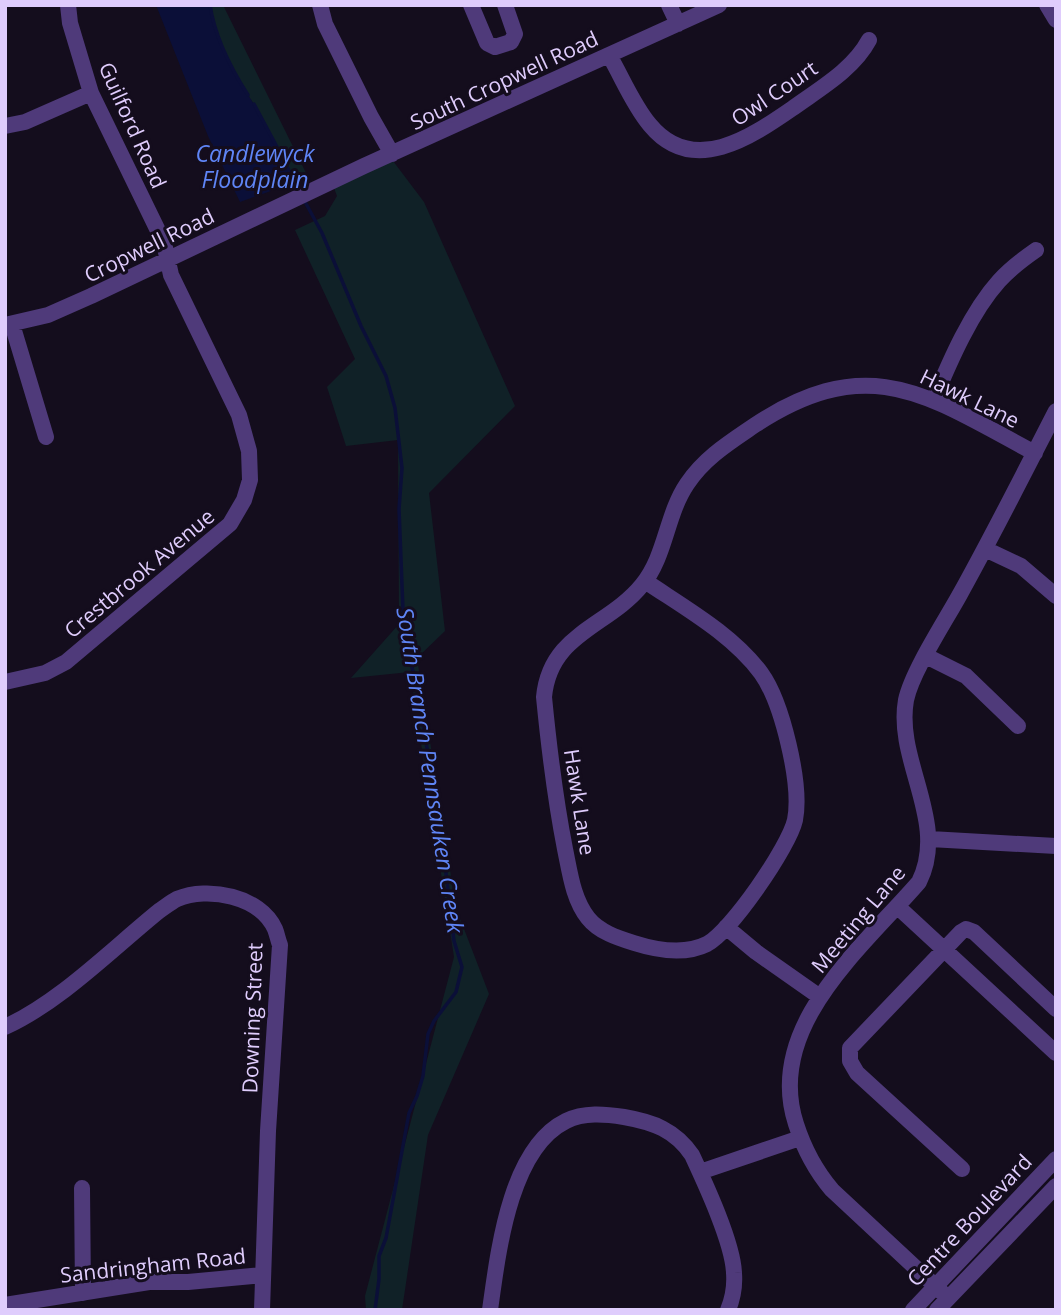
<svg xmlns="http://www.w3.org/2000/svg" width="1061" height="1315" font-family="'Open Sans',sans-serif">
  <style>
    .green { fill: #102127 }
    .water { fill: #0b0f38 }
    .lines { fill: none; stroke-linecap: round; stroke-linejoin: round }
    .stream { stroke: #0b0f38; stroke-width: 3.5 }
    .minor { stroke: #4f3a7a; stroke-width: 16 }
    .labels { text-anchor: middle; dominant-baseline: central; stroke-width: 6; stroke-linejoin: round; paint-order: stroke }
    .street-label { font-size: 21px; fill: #dfccfc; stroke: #140d1d }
    .water-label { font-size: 23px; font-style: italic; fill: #5f85f6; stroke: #140d1d }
  </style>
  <rect width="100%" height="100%" fill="#140d1d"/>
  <!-- green -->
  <path class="green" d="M210 5H223L309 179 302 197 255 106 233 72 216 32Z
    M390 157 424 202 515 406 429 493 445 631 417 658 456 908 489 994 428 1135 402 1310H366L365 1296 454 957 410 672 351 678 399 624 398 440 346 446 327 387 355 359 295 230 325 216 337 196 331 180Z"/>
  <!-- water -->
  <path class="water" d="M156 5H210L216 32 233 71 255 106 296 182 240 202 208 136Z"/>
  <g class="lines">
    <!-- stream -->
    <path class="stream" d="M210 5C215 38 230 67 248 95
      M254 104 277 147
      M280 153 299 190
      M304 200 322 233 361 326 386 376 395 408 402 468 399 509 404 636 417 687 442 839 454 941 462 967 456 992 434 1021 428 1034 423 1076 417 1096 409 1113 386 1238 379 1256V1279L375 1310"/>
    <!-- minor -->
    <path class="minor" d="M320 5 325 24 371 117 392 154
      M471 5 487 43 495 47 511 42 515 34 505 5
      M669 5 678 24
      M1047 5 1056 20
      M609 55C622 77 633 105 650 125 693 177 751 137 793 108 819 89 853 70 869 40
      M5 126 25 122 91 93
      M12 324 46 437
      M5 325 48 315 91 296 364 166 719 5
      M934 399C950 361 971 312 999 281 1010 269 1023 259 1036 250
      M985 549 1021 566 1056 596
      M645 581C685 608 732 634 761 673 782 702 802 784 795 820 789 847 731 931 707 944 685 955 656 950 634 943 618 938 599 932 588 918 573 899 570 873 565 849 555 798 549 748 544 697 550 633 608 627 642 585 666 556 666 515 687 484 704 458 730 442 755 425 871 349 929 397 1035 453
      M926 656 966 676 1018 726
      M5 682 45 673 66 662 230 524 244 500 250 480 249 451 239 415 171 275 164 243 91 93 70 23 68 5
      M930 839 1056 846
      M898 907 1056 1053
      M726 927 756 952 820 997
      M5 1027C60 1002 112 949 159 911 165 907 171 902 177 899 208 886 260 896 275 929 277 934 278 940 280 945L268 1131 262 1310
      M962 1169 857 1073 850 1061V1048L961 932 966 929 974 932 1056 1009
      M700 1172 800 1138
      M82 1188 83 1293
      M948 1298 832 1190C815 1170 804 1149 796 1124 764 1027 862 948 919 882 949 822 895 761 906 700 912 672 944 623 959 596 993 535 1024 473 1056 411
      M5 1305 149 1282H188L263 1275
      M490 1310C498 1254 509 1149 566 1121 584 1112 605 1114 624 1117 653 1122 675 1130 692 1155 705 1183 733 1243 734 1273 735 1286 733 1298 728 1310
      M913 1310 1056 1159
      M937 1310 1056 1186"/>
  </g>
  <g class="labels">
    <!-- street labels -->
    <g class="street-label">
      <text transform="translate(504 80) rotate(-25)">South Cropwell Road</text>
      <text transform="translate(774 93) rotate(-34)">Owl Court</text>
      <text transform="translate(133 125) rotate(66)">Guilford Road</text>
      <text transform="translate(149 245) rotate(-26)">Cropwell Road</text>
      <text transform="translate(970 398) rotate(26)">Hawk Lane</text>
      <text transform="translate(139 573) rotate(-40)">Crestbrook Avenue</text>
      <text transform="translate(580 802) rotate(81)">Hawk Lane</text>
      <text transform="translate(858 919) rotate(-50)">Meeting Lane</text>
      <text transform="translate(252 1018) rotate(-88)">Downing Street</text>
      <text transform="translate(969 1220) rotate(-47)">Centre Boulevard</text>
      <text transform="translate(153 1265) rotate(-6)">Sandringham Road</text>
    </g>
    <!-- water labels -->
    <g class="water-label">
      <text x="255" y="153">Candlewyck<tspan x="255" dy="26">Floodplain</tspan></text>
      <text transform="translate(431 770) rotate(81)">South Branch Pennsauken Creek</text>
    </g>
  </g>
  <!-- border -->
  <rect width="1061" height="1315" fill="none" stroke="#dfccfc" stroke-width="14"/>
</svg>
